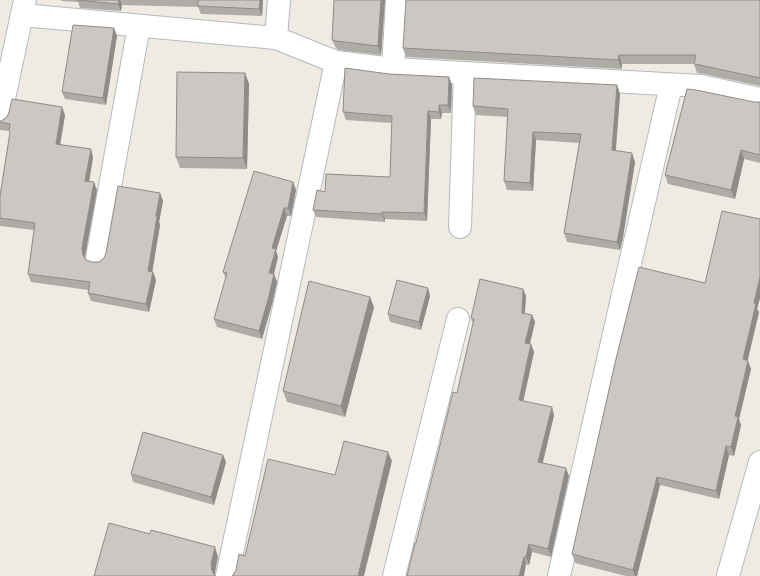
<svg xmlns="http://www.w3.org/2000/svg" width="760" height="576" font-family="Helvetica,sans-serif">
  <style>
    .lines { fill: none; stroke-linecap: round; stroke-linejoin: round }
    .minor-casing { stroke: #b5babe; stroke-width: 24 }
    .minor { stroke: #fff; stroke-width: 22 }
    .wall { fill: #afaba7 }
    .shaded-wall { fill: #8f8b88 }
    .building { fill: #ccc7c2; stroke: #8f8b88 }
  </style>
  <rect width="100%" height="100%" fill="#efebe3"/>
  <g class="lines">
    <!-- minor casing -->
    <g class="minor-casing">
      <path id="minor" d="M22 15 276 38 336 62 393 69 701 86 760 99
        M276 38 279 0
        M393 69 397 0
        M0 117 25 0
        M460 227 465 73
        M97 258 139 26
        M227 576 336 62
        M394 576 458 319
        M559 576 623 294 671 85
        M728 576 760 462"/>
    </g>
    <!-- minor -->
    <use href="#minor" class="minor"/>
  </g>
  <!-- wall -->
  <path class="wall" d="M61 0H263L262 16 201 14 198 7 122 5 121 11 80 8 78 2 61 1Z
    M385 0 381 55 339 50 336 48 332 40Z
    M760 0V86L704 74 697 73 694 64H622V69L406 57 403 48Z
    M114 28 117 36 106 105 65 99 62 92Z
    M245 73 249 84 247 169 180 168 176 157Z
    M452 85 451 113H442L441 119H431L427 221 385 219V222L316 217 313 210 325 192 390 177 392 123 346 120 343 112Z
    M617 85 620 94 616 150 635 162 623 237 620 250 567 242 564 233 579 143 536 140 533 191 507 190 504 181 508 117 476 115 473 106Z
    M754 102H760V163L744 159 735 199 668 184 665 175Z
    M65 115 60 144 93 157 89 181 97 190 85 256V258L86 260 92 262H99L104 258 160 193 163 201 159 222 160 225 152 272H153L156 280 149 312 91 301 88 293V290L31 282 28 274 34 230 0 226V196L10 133 9 131 0 130V121Z
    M293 182 296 190 291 216H287L276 251 278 257 274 274 277 282 272 304 262 339 217 327 214 319 226 279 223 272Z
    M760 219V298L757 309 759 312 747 360 751 369 739 419 741 425 734 456 729 455 719 499 660 485 637 576H626L575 563 572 554 705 283Z
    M428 288 430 296 421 330 390 322 388 314Z
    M523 289 526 296 525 314 532 315 535 322 530 344 534 352 523 401 554 415 543 463 569 476 551 557 532 552 529 565 416 543 457 393 473 323 471 318Z
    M374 307 345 417 287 402 283 391Z
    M223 455 226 462 214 505 133 482 131 474Z"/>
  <!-- shaded-wall -->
  <path class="shaded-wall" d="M119 0H120L122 5 121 11 118 4Z
    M260 0H263L262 16 259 9Z
    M381 0H385L381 55 378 46Z
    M114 28 117 36 106 105 103 98Z
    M619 55 622 64V69L618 60Z
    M245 73 249 84 247 169 243 158Z
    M449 77 452 85 451 113 448 105Z
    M617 85 620 94 615 158 612 150Z
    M439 105 442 113 441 119 439 112Z
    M62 107 65 115 59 152 56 144Z
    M428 111 431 119 427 221 424 213Z
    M533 132 536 140 533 191 530 183Z
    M91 149 93 157 88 189 85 181Z
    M741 150 744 159 735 199 731 190Z
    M632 153 635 162 623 237 620 250 617 242Z
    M94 182 97 190 85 256V263L83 255 82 248Z
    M293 182 296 190 291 216 288 208Z
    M160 193 163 201 159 222 160 225 151 279 148 271 156 216Z
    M284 208 287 216 276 251 278 257 272 281 269 273 272 248Z
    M382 212 385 219V222L382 214Z
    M153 272 156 280 149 312 146 304Z
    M274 274 277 282 272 304 262 339 259 331Z
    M760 277V298L757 309 759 312 746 368 743 359 754 303Z
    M428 288 430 296 421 330 419 322Z
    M523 289 526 296 524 321 522 313Z
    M370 297 374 307 345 417 341 406Z
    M532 315 535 322 528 351 525 343Z
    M531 344 534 352 522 407 519 400Z
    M748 361 751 369 739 419 741 425 734 456 731 447 735 416Z
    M552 407 554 415 541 469 538 462Z
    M726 446 729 455 719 499 716 491Z
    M388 452 392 461 364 576H358Z
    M223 455 226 462 214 505 211 497Z
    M566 468 569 476 551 557 548 549Z
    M657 477 660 485 637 576H635L633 570Z
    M529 544 532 552 529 565 526 557Z
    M215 547 218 557 215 573V576L212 571 211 564Z
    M524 557 526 564 524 576H519Z"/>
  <!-- building -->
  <path class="building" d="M77 0H119L118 4Z
    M198 0H260L259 9 198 6Z
    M334 0H381L378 46 336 41 332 40Z
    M406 0H760V78L700 65 694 64 696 55H619L618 60 403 48Z
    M73 25 114 28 103 98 62 92Z
    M345 68 389 74 449 77 448 105H439V112L428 111 424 213 382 212V214L313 210 317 190 325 192 326 174 390 177 392 116 343 112Z
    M177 72 245 73 243 158 176 157Z
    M474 78 617 85 612 150 632 153 620 228 617 242 564 233 581 134 533 132 530 183 504 181 508 109 473 106Z
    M687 89 696 90 754 102H760V155L741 150 731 190 665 175Z
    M12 99 62 107 56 144 91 149 85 181 94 182 82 248 83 255 86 260 92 262H99L104 258 106 253 118 186 160 193 156 216 157 217 148 271 153 272 146 304 88 293 90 282 28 274 35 223 0 218V196L10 132 9 131 10 124 0 122V121H1L7 117 9 112Z
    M254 171 293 182 288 208H284L272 248 276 249 269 273 274 274 269 296 259 331 214 319 227 273 223 272Z
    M722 211 760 219V277L754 303 756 304 743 359 748 361 735 416 738 417 731 447 726 446 716 491 657 477 633 570 572 554 615 363 639 267 705 283Z
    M480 279 523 289 522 313 532 315 525 343 531 344 519 400 552 407 538 462 566 468 548 549 529 544 526 557H524L519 576H407L415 543H416L453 392 457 393 474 319 471 318Z
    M397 280 428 288 419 322 388 314Z
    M309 281 370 297 341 406 283 391Z
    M143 432 223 455 211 497 131 474Z
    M344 441 388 452 358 576H232L233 575 236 570 239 554 245 556 268 459 335 475Z
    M109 523 150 534 151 530 215 547 211 564 212 571 215 576H94Z"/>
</svg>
